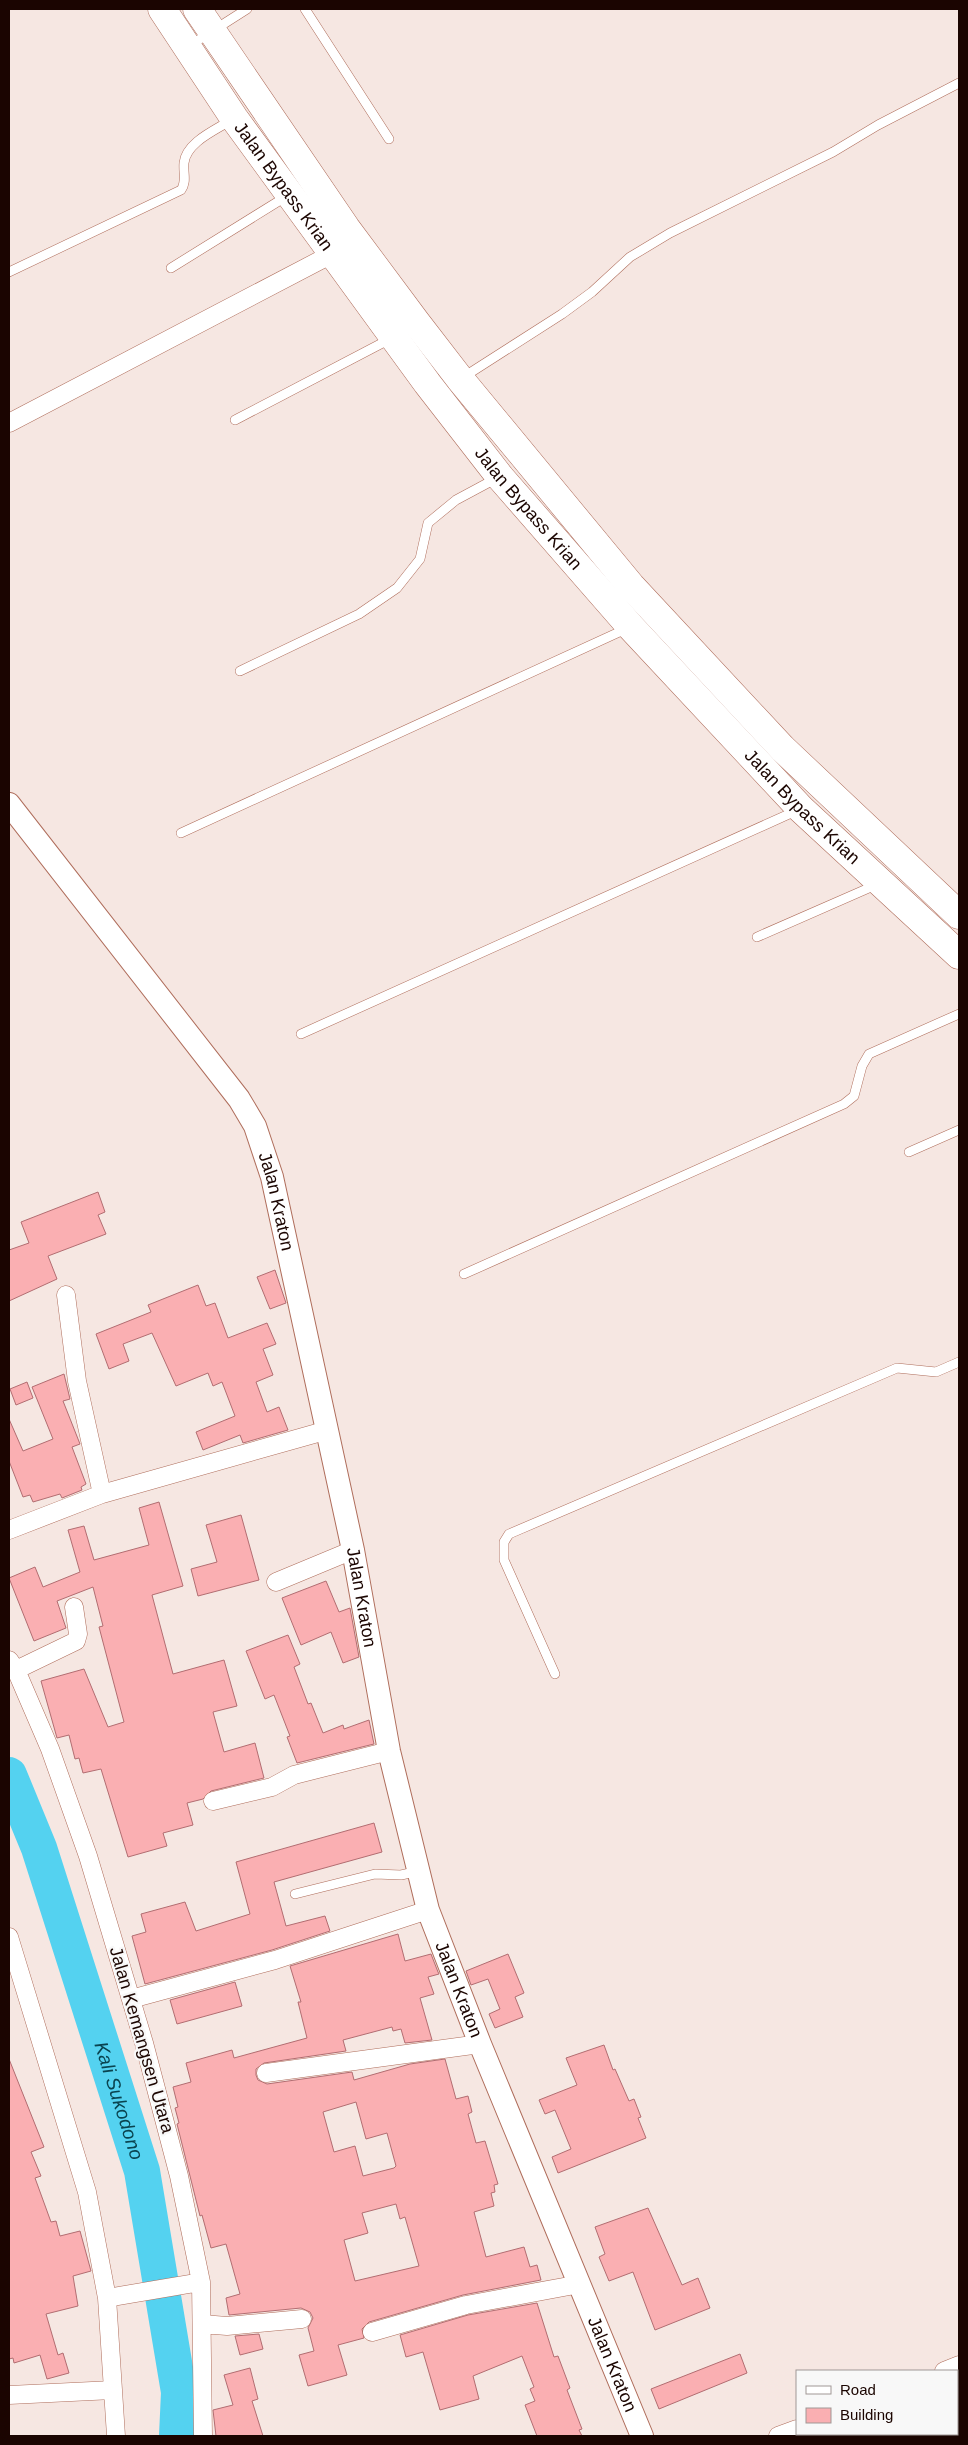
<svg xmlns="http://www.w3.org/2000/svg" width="968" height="2445" font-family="Arial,sans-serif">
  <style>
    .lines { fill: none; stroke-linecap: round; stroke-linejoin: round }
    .river { stroke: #54d2f0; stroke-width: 36 }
    .building { fill: #faafb2; stroke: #b26d71; fill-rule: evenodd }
    .service-casing { stroke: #af6d5b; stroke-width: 10 }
    .minor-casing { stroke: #af6d5b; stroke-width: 19 }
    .tertiary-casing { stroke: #af6d5b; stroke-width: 24 }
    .trunk-casing { stroke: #af6d5b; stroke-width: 29 }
    .service { stroke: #fff; stroke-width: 9 }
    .minor { stroke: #fff; stroke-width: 18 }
    .tertiary { stroke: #fff; stroke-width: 22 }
    .trunk { stroke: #fff; stroke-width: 28 }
    .labels { text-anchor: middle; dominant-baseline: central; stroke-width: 4.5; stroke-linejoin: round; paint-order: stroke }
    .street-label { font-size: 18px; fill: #1b0501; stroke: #f8f8f8 }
    .water-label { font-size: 19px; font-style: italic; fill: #0a4450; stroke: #f8f8f8 }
  </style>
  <rect width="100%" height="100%" fill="#f6e7e2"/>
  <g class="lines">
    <!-- river -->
    <path class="river" id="s1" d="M9 1775 39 1848 142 2171 179 2392 177 2436"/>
  </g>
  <!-- building -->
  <path class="building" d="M98 1192 105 1212 98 1215 106 1234 48 1256 57 1279 9 1301V1250L29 1243 21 1222Z
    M275 1270 286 1303 270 1309 257 1277Z
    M198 1285 206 1306 215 1303 228 1338 267 1323 276 1344 263 1349 273 1375 256 1382 267 1412 279 1407 288 1430 243 1443 240 1435 203 1450 196 1432 235 1416 222 1382 213 1386 208 1373 176 1386 152 1333 123 1344 129 1361 109 1369 96 1334 151 1312 148 1305Z
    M64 1374 70 1399 63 1401 80 1444 72 1447 86 1484 81 1487 82 1490 62 1498 60 1494 33 1502 30 1495 23 1497 9 1461V1419L23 1451 53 1439 32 1387Z
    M27 1382 33 1398 16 1405 10 1389Z
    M159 1502 183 1586 152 1595 173 1674 224 1660 237 1706 213 1712 224 1752 255 1743 264 1778 211 1791 203 1799 187 1803 193 1825 163 1833 167 1846 128 1857 101 1769 83 1773 79 1758 75 1759 69 1735 57 1738 41 1681 84 1669 108 1727 124 1722 99 1627 103 1626 93 1587 57 1601 66 1628 34 1641 9 1578 35 1567 43 1587 80 1572 68 1530 84 1526 94 1560 149 1545 139 1508Z
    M241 1515 259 1580 198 1596 191 1569 217 1562 206 1525Z
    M326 1581 339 1612 350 1608 359 1657 343 1663 331 1632 301 1645 282 1598Z
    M288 1635 300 1664 294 1667 308 1704 311 1703 323 1733 343 1725 344 1729 369 1720 374 1744 297 1763 287 1737 290 1736 274 1695 265 1699 246 1651Z
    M374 1823 382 1852 274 1882 286 1926 325 1916 330 1931 272 1950 145 1984 132 1936 146 1932 141 1914 185 1902 196 1931 250 1914 236 1862Z
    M398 1934 405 1961 431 1954 438 1972 439 1974 428 1977 434 1994 420 1998 432 2040 405 2043 401 2029 393 2031 392 2027 343 2040 346 2051 264 2063 256 2069V2075L258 2080 267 2084 352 2072 354 2080 410 2064 445 2059 456 2099 468 2096 472 2112 468 2114 476 2143 485 2141 498 2184 494 2185 495 2192 491 2193 494 2206 474 2212 486 2257 524 2247 530 2267 537 2265 541 2280 463 2295 369 2322 362 2329 364 2338 338 2345 347 2375 308 2386 299 2355 314 2351 308 2328 313 2318 310 2312 301 2308 229 2315 226 2298 240 2294 226 2244 211 2248 202 2215 200 2216 177 2124 179 2123 175 2108 178 2107 173 2087 191 2082 186 2063 232 2050 234 2058 307 2038 298 2002H301L290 1966ZM356 2102 366 2139 387 2133 396 2166 394 2168 363 2176 355 2146 334 2152 323 2112ZM396 2204 400 2219 405 2217 419 2266 355 2281 344 2240 368 2233 362 2213Z
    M508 1954 524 1993 515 1997 523 2017 495 2028 489 2014 500 2009 488 1979 471 1985 466 1971Z
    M235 1982 242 2006 177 2024 170 2000Z
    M604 2045 613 2070 615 2069 629 2101 634 2099 641 2117 638 2118 646 2138 558 2173 552 2157 571 2149 555 2110 545 2114 539 2100 577 2085 566 2058Z
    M9 2059 44 2147 31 2152 41 2176 35 2178 51 2222 56 2221 60 2236 80 2231 91 2271 73 2276 78 2306 46 2314 58 2355 63 2353 69 2373 47 2379 40 2355 14 2363 13 2358 9 2359Z
    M648 2208 682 2285 698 2278 710 2308 655 2330 633 2272 609 2281 599 2257 605 2254 595 2227Z
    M537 2303 554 2357 558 2356 570 2388 567 2390 582 2429 579 2430 582 2436H537L525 2405 535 2401 530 2389 534 2387 522 2356 473 2376 479 2399 440 2410 423 2352 406 2357 400 2335 468 2315Z
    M259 2334 263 2349 240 2355 235 2336Z
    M740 2354 747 2373 659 2409 651 2389Z
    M250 2368 258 2399 252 2401 263 2436H216L213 2410 233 2405 224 2375Z"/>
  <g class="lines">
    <!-- service casing -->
    <g class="service-casing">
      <path id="service" d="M305 9 389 139
        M189 46 247 9
        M171 268 287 196
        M9 272 181 190C187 182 183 173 184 163 186 142 216 130 233 119
        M462 378 562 314 592 292 630 257 670 233 833 152 878 125 959 83
        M235 420 390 339
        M240 671 359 614 397 588 420 559 428 523 456 500 497 478
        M181 833 628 628
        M757 937 878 884
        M301 1034 798 810
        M909 1152 959 1130
        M464 1274 844 1104 854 1096 862 1066 869 1054 959 1014
        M555 1674 504 1560V1542L509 1534 897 1368 936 1372 959 1362
        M295 1894 375 1874 401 1875 419 1871"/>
    </g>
    <!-- minor casing -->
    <g class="minor-casing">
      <path id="minor" d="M9 423 332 254
        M66 1295 77 1381 102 1494
        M9 1530 102 1494 328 1430
        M276 1582 353 1550
        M9 1660 16 1670 50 1749 88 1856 144 2043 179 2176 201 2282 203 2436
        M16 1670 76 1641 78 1634 74 1607
        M213 1801 272 1787 294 1775 389 1751
        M9 1937 87 2192 107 2298 116 2436
        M131 1999 275 1960 428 1910
        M266 2073 480 2044
        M107 2298 201 2282
        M202 2324 227 2326 302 2319
        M372 2332 466 2305 580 2284
        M944 2371 959 2365
        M9 2395 113 2390
        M876 2434 877 2436
        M778 2436 797 2429"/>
    </g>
    <!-- tertiary casing -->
    <g class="tertiary-casing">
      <g id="tertiary">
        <path id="s2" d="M9 804 239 1099 255 1126 272 1177 353 1550 389 1751 428 1910 480 2044 642 2436"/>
      </g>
    </g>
    <!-- trunk casing -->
    <g class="trunk-casing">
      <g id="trunk">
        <path id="s3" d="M162 9 234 118 427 383 500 477 630 626 801 809 959 955"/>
        <path d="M197 9 346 228 416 322 460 379 631 586 782 748 959 915"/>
      </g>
    </g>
    <!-- service -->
    <use href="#service" class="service"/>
    <!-- minor -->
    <use href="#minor" class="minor"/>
    <!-- tertiary -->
    <use href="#tertiary" class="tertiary"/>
    <!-- trunk -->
    <use href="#trunk" class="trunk"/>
  </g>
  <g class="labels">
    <!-- street labels -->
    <g class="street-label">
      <text stroke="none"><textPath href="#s3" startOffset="215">Jalan Bypass Krian</textPath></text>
      <text stroke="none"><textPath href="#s3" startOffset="620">Jalan Bypass Krian</textPath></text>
      <text stroke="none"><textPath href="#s3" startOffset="1025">Jalan Bypass Krian</textPath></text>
      <text stroke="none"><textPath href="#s2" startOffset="484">Jalan Kraton</textPath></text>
      <text stroke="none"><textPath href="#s2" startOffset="889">Jalan Kraton</textPath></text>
      <text stroke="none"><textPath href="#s2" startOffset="1294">Jalan Kraton</textPath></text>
      <text transform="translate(142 2040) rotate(74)">Jalan Kemangsen Utara</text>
      <text stroke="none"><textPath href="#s2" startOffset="1699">Jalan Kraton</textPath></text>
    </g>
    <!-- water labels -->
    <g class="water-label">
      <text stroke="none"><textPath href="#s1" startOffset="344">Kali Sukodono</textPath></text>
    </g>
  </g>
  <!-- border -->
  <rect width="968" height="2445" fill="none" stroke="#1b0501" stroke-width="20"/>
  <!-- legend -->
  <rect x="796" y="2370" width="162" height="65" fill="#f8f8f8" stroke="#a09795"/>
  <rect x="806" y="2386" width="25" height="8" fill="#ffffff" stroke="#a09795"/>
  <text x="840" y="2395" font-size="15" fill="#1b0501">Road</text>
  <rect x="806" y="2408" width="25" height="15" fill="#faafb2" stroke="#a09795"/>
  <text x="840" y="2420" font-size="15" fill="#1b0501">Building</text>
</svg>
